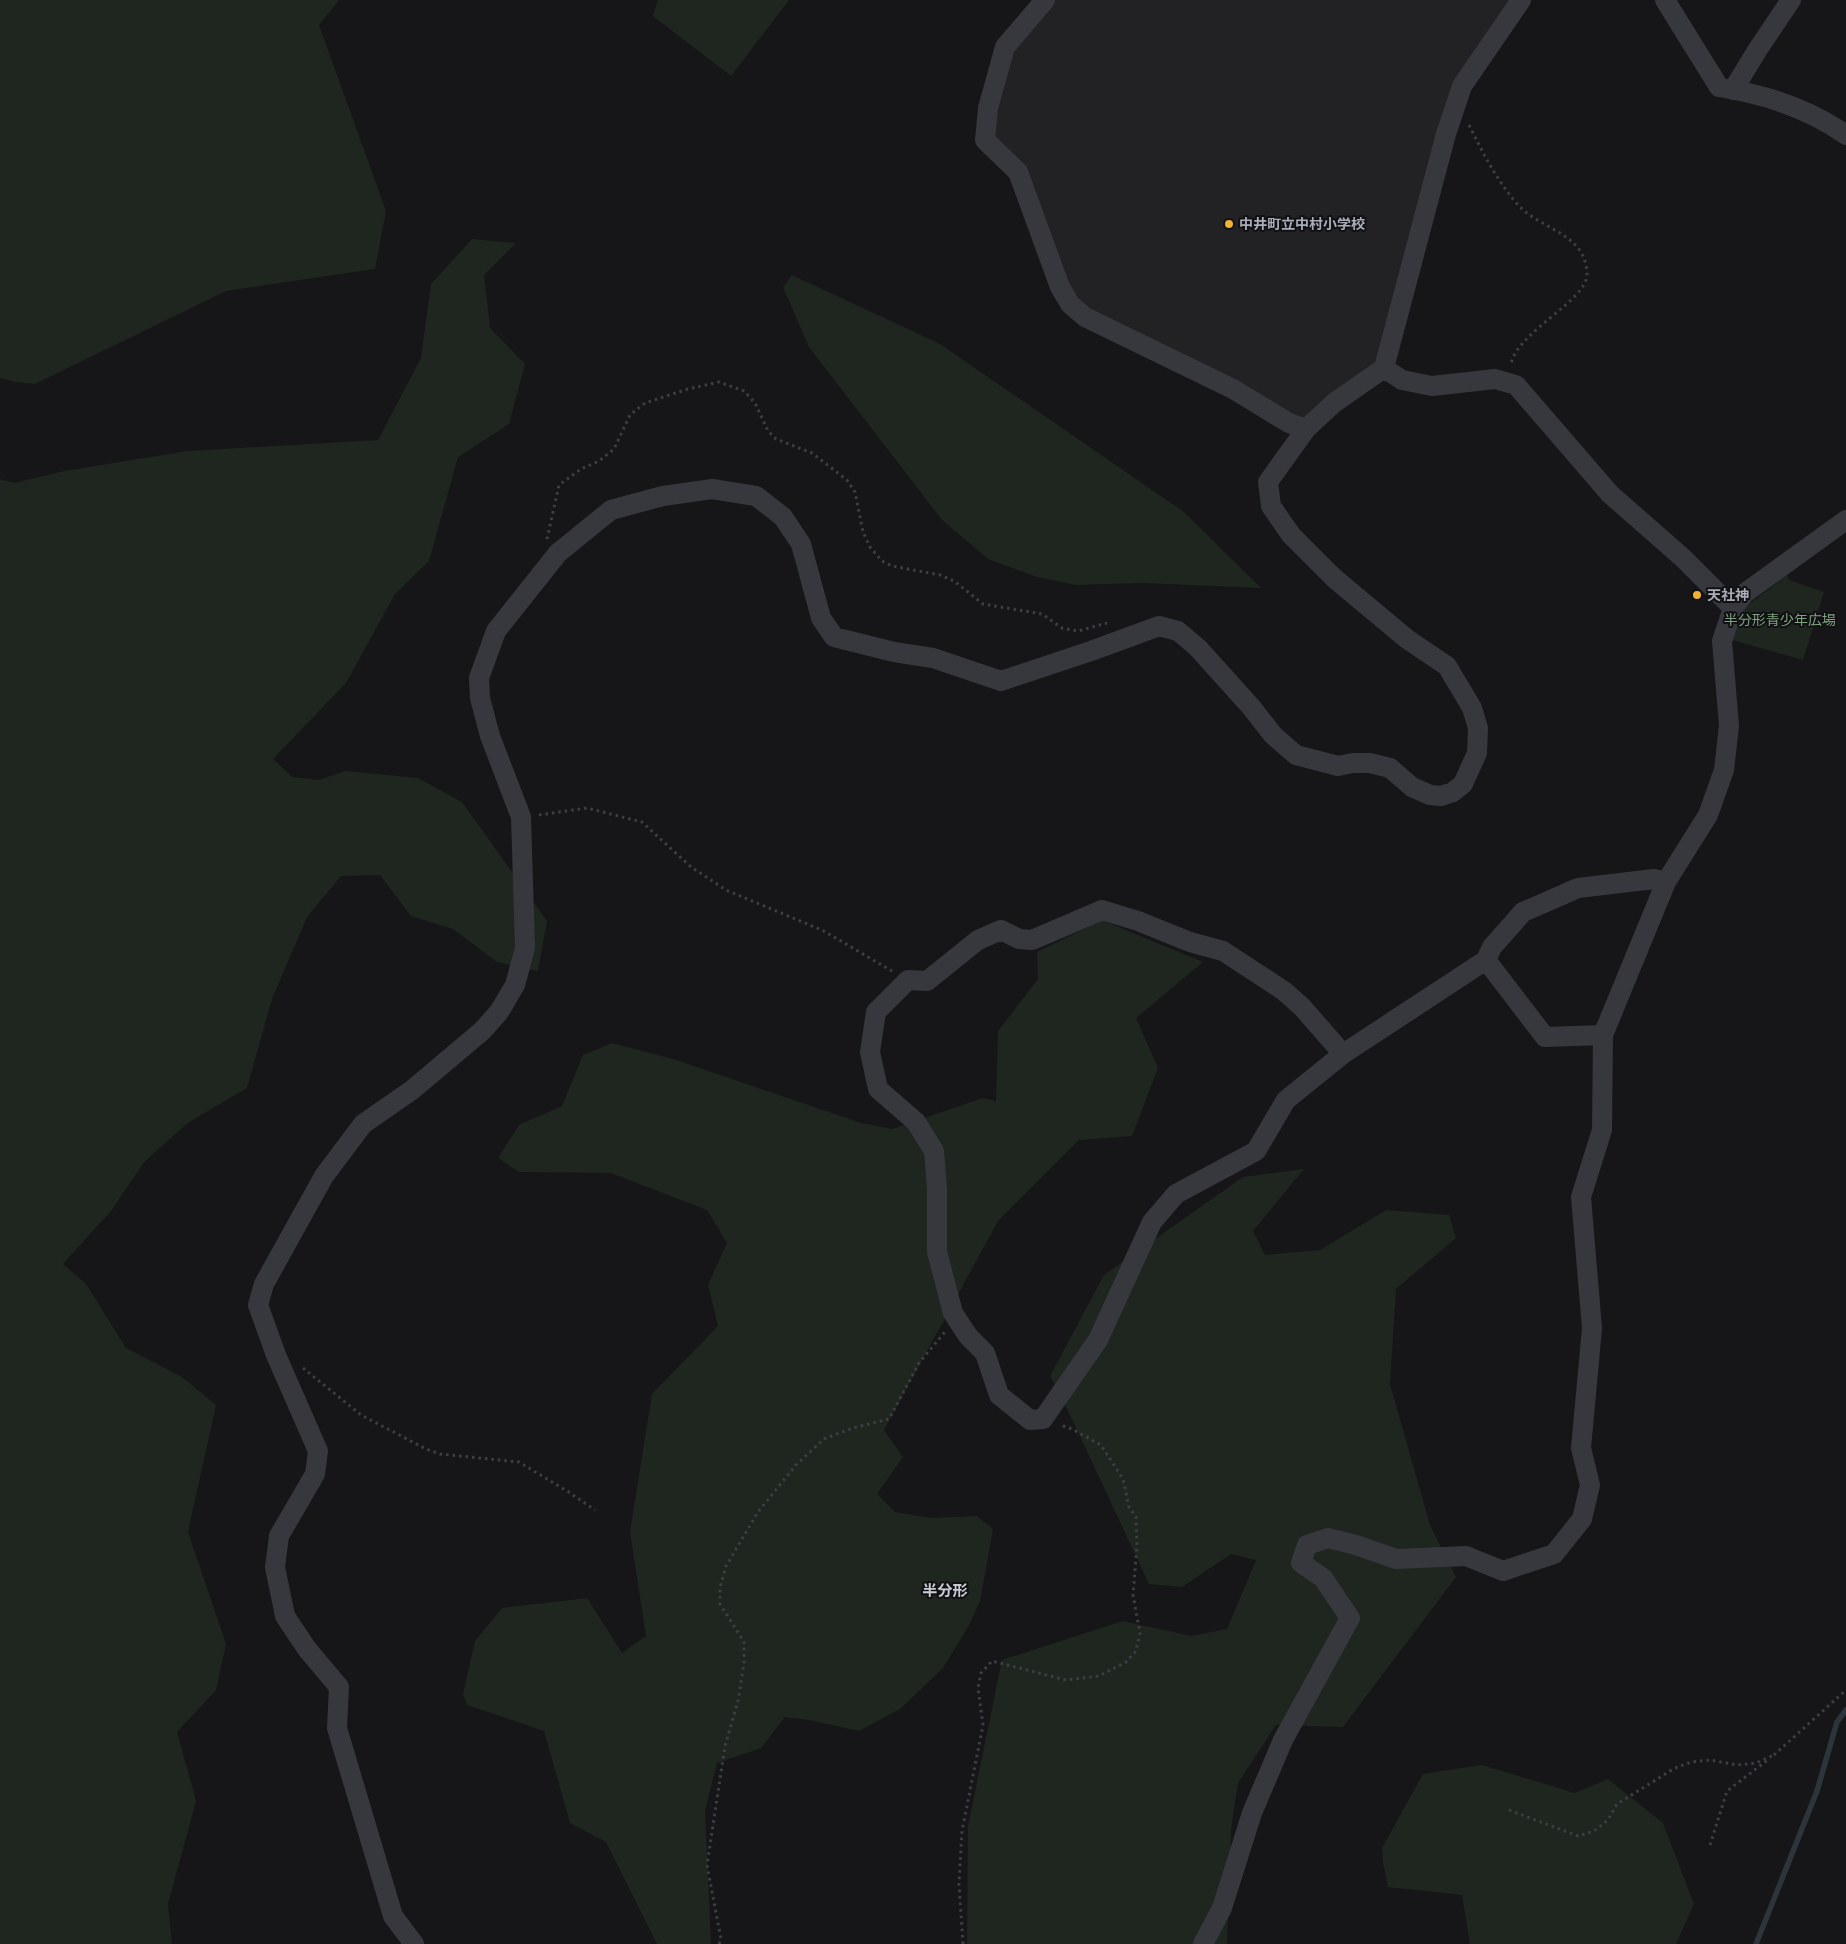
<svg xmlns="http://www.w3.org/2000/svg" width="1846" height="1944" font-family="Helvetica,'Noto Sans JP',sans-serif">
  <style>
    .built { fill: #222225 }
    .green { fill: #1e261f }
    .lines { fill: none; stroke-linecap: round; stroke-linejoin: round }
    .stream { stroke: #2c353c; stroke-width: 5.5 }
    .path { stroke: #3d3f44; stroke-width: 3; stroke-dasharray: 2.5 4; stroke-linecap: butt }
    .street { stroke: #37383d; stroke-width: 20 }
    .poi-dot { fill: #f2b134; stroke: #111113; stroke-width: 2 }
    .labels { text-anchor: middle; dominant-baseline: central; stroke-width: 4; stroke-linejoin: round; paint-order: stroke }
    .poi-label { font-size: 14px; font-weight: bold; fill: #a8adb8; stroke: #111113; text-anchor: start }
    .park-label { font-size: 14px; fill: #7fa381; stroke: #111113 }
    .neighbourhood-label { font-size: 15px; font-weight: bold; fill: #c9ccd4; stroke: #111113 }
  </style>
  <rect width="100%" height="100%" fill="#161618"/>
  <!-- built -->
  <path class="built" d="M1051 0H1514L1457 86 1377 360 1308 419 1294 416 1078 303 991 132 1011 49Z"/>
  <!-- green -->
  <path class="green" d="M0 0H339L319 25 386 211 375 269 226 291 35 384 15 382 0 378Z
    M658 0H789L731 76 653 16Z
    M472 239 516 243 484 275 490 328 525 364 509 424 458 457 429 561 395 594 346 683 273 759 292 777 319 780 345 771 418 778 462 802 547 921 538 971 497 962 453 929 411 916 380 875 341 876 307 917 272 999 247 1088 189 1122 145 1161 111 1211 63 1264 86 1284 126 1348 182 1377 216 1405 188 1532 226 1644 216 1690 177 1732 196 1801 168 1904 172 1944H0V479L15 483 64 471 188 451 378 440 421 358 431 284Z
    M792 275 940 344 1184 512 1261 588 1143 583 1076 585 1037 577 988 559 942 520 809 347 783 287Z
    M1787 575 1789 580 1824 592 1803 660 1732 640 1741 614 1748 605Z
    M1102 920 1203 962 1136 1018 1158 1068 1132 1136 1079 1140 998 1221 884 1430 903 1457 877 1494 895 1512 931 1518 977 1516 993 1529 980 1601 968 1627 943 1668 900 1709 859 1731 809 1720 785 1717 761 1748 717 1763 705 1811 711 1944H657L606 1842 570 1823 544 1731 467 1705 463 1694 475 1641 502 1608 587 1598 622 1653 646 1636 630 1532 652 1394 718 1326 708 1285 727 1243 707 1210 611 1173 519 1172 498 1158 519 1125 562 1106 583 1055 612 1043 673 1059 861 1123 892 1129 983 1098 996 1101 998 1031 1038 979 1037 952Z
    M1304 1169 1253 1231 1265 1255 1320 1250 1386 1210 1449 1215 1456 1238 1396 1289 1390 1384 1430 1525 1456 1577 1343 1727 1276 1725 1238 1783 1231 1830 1227 1944H967L968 1826 1002 1660 1123 1621 1191 1636 1227 1629 1256 1560 1231 1554 1182 1587 1149 1584 1071 1417 1050 1376 1104 1275 1243 1177Z
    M1482 1765 1575 1793 1608 1779 1663 1823 1694 1904 1676 1944H1470L1462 1895 1388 1887 1383 1863 1382 1848 1423 1774Z"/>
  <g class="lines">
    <!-- stream -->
    <path class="stream" d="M1756 1944 1817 1791 1837 1722 1846 1710"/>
    <!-- path -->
    <path class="path" d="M1469 125C1484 155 1496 179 1518 205 1541 230 1586 233 1587 274 1588 300 1517 332 1511 364
      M547 539 559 485 581 469 599 461 614 449 630 415 645 403 688 389 719 382 744 391 755 403 768 431 776 439 812 453 847 480 855 492 863 532 870 547 882 561 892 566 940 575 954 581 983 604 1042 614 1062 628 1078 631 1107 623
      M539 815 587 808 642 822 691 867 726 890 822 930 892 971
      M303 1368 361 1415 426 1449 440 1454 519 1462 567 1491 595 1510
      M1774 1755 1846 1690
      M1509 1810 1578 1836 1594 1831 1608 1820 1617 1804 1675 1768 1691 1762 1710 1760 1737 1765 1756 1763 1774 1755
      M1710 1845 1727 1791 1769 1759
      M719 1944 721 1939 707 1865 725 1746 738 1701 744 1663V1642L720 1604V1588L726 1566 758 1512 796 1465 824 1439 853 1428 889 1419 919 1363 945 1332
      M963 1944 959 1884 962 1831 983 1725 978 1688 981 1673 992 1661 1066 1680 1099 1676 1126 1662 1136 1651 1140 1633 1133 1595 1137 1545 1136 1517 1129 1507 1123 1479 1101 1445 1072 1429 1060 1425"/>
    <!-- street -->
    <path class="street" d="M1045 0 1005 47 988 108 985 140 1018 172 1060 287 1070 304 1085 317 1233 389 1289 423 1306 429
      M1665 0 1719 87C1762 94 1810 109 1846 135
      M1733 90 1758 49 1791 0
      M1384 368 1402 380 1432 386 1495 379 1516 385 1610 494 1683 558 1733 608
      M1486 960 1545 1037 1603 1035
      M1343 1054 1302 1007 1284 991 1223 951 1190 942 1138 921 1102 910 1032 940 1019 939 1001 930 978 940 927 981 908 980 876 1012 870 1052 878 1089 916 1122 934 1151 937 1188V1252L953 1313 968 1336 985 1353 999 1395 1030 1420 1043 1419 1098 1340 1152 1222 1176 1194 1256 1151 1286 1100 1343 1054 1486 960 1492 947 1523 912 1578 888 1654 879 1666 882
      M414 1944 393 1916 337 1728 339 1687 307 1649 285 1616 275 1567 279 1536 315 1474 318 1451 276 1355 258 1305 264 1284 324 1176 363 1124 412 1090 482 1031 499 1012 515 985 525 948 521 817 490 736 480 698 479 678 496 631 558 553 611 510 663 496 712 489 756 496 783 517 801 544 821 618 834 637 894 652 933 658 1001 681 1091 651 1159 626 1178 631 1198 648 1252 708 1273 735 1296 755 1338 766 1353 763H1370L1390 768 1412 787 1430 795 1441 796 1453 792 1463 784 1477 753 1478 728 1472 708 1447 666 1407 639 1334 578 1291 535 1271 506 1268 482 1306 429 1334 403 1384 368 1446 134 1462 86 1521 0
      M1203 1944 1222 1908 1252 1813 1283 1740 1350 1618 1323 1578 1301 1563 1307 1545 1328 1538 1356 1545 1396 1559 1466 1556 1503 1571 1554 1554 1582 1519 1590 1485 1581 1448 1592 1328 1581 1197 1602 1130 1603 1035 1666 882 1708 815 1724 770 1729 726 1722 641 1733 608 1745 593 1846 520"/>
  </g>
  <!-- markers -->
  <g class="poi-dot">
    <circle cx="1229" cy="224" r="5"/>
    <circle cx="1697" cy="595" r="5"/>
  </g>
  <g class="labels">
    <!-- poi labels -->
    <g class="poi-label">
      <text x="1239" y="224">中井町立中村小学校</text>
      <text x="1707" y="595">天社神</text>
    </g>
    <!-- park labels -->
    <g class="park-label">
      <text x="1780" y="620">半分形青少年広場</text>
    </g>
    <!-- neighbourhood labels -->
    <g class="neighbourhood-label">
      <text x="945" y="1590">半分形</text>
    </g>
  </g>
</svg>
